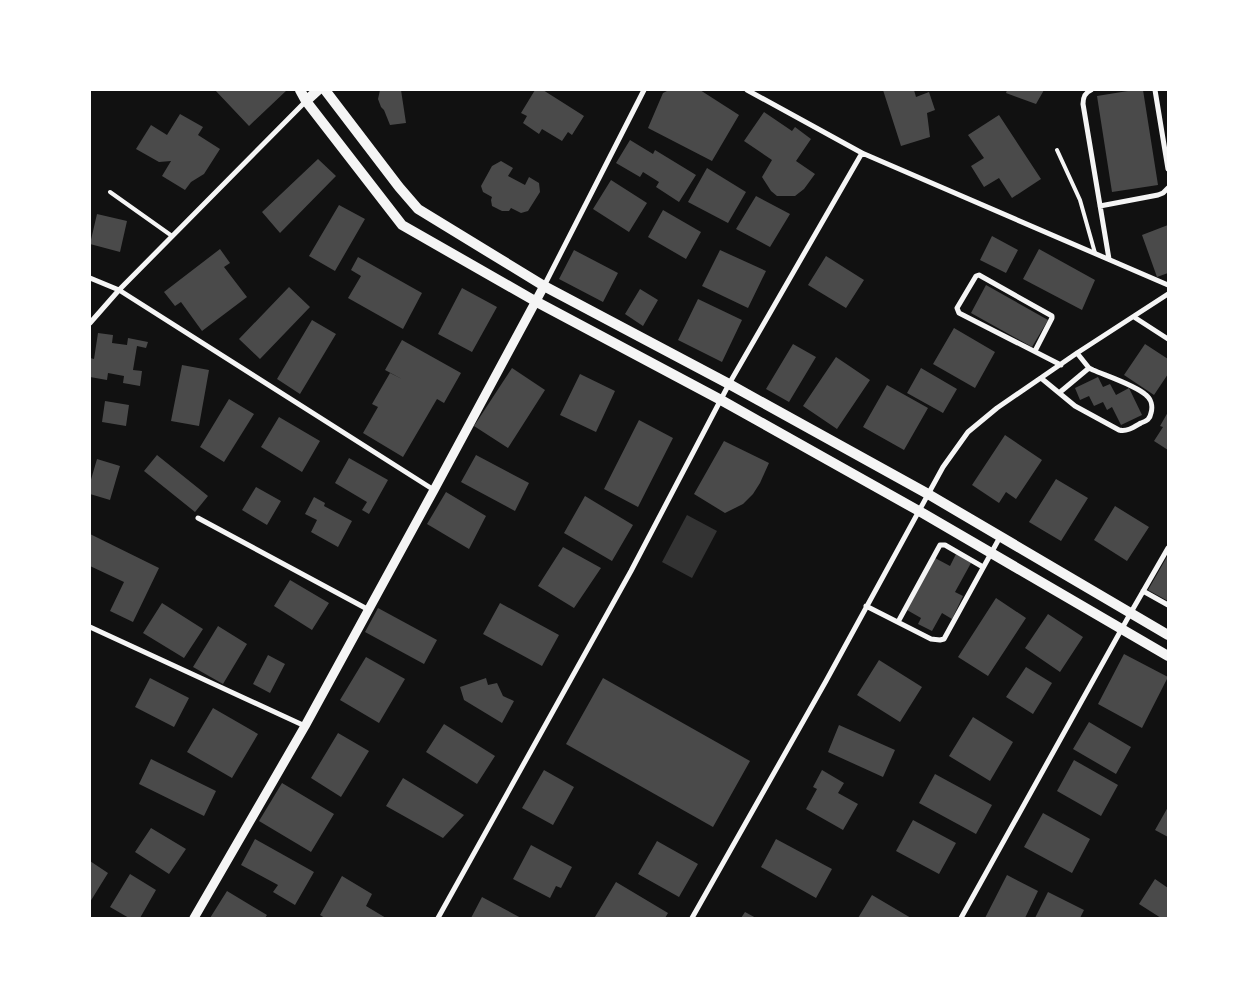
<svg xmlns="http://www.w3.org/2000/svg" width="1258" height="1008" font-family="'Source Sans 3',sans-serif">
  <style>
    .water { fill: #333 }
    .building { fill: #4a4a4a }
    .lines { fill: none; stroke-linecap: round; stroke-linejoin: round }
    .service { stroke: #f5f5f5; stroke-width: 4 }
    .minor { stroke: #f5f5f5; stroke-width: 5 }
    .tertiary { stroke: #f5f5f5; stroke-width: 9 }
    .secondary { stroke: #f5f5f5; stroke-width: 10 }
  </style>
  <rect width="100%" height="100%" fill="#111"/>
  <!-- water -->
  <path class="water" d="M687 515 717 531 692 578 662 562Z"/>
  <!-- building -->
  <path class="building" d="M215 90H287L249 126Z
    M380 90H401L406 123 390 125 384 110 381 107 378 99Z
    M535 90H543L584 116 572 135 568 132 562 141 542 129 539 134 523 123 527 116 521 113Z
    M669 90H700L739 115 712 161 648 128 663 93Z
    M883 90H914L916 97 929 92 935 110 927 113 930 137 901 146Z
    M1007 90H1044L1036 104 1006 93Z
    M1134 90H1143L1158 185 1112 192 1097 96Z
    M764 112 792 131 795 127 811 139 796 161 815 174 804 189 795 196H777L771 191 762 177 772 160 744 141Z
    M180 114 203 127 198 135 220 149 204 174 191 182 185 190 162 176 171 161 159 162 136 149 151 125 167 135Z
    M999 115 1041 179 1012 198 999 178 984 187 971 166 984 158 968 135Z
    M630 140 653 154 655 150 696 175 679 202 656 187 659 182 643 172 640 177 616 163Z
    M318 159 336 176 280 233 262 212Z
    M501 161 513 168 508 176 525 185 529 177 539 183 540 192 528 211 521 213 511 208 509 211H502L492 206 491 200 492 197 483 192 481 186 492 166Z
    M707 168 746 192 728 223 688 202Z
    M611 180 647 203 629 232 593 209Z
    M756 196 790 214 770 247 736 229Z
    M339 205 365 219 335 271 309 256Z
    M663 210 701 232 686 259 648 237Z
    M97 214 127 221 120 252 90 244Z
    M1168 225V273L1157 277 1142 235Z
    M992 236 1018 250 1006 273 980 260Z
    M220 249 230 263 224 267 247 297 202 331 181 302 175 306 164 292Z
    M1039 249 1095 280 1082 310 1023 279Z
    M574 250 618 273 603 302 559 279Z
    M720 250 766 271 748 308 702 286Z
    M826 256 864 280 846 308 808 285Z
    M358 257 422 293 403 329 348 298 361 276 351 270Z
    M986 285 1048 320 1032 347 971 313Z
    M289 287 310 307 260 359 239 339Z
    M462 288 497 307 472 352 438 334Z
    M640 289 658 300 643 326 625 314Z
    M698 299 742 320 722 362 678 340Z
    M312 320 336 334 300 394 277 379Z
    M954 328 995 352 975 388 933 364Z
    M98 333 113 335 112 343 127 345 128 338 148 342 146 348 137 346 133 370 142 371 140 386 123 383 124 376 108 373 107 380 90 377V358L94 359Z
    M402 340 461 373 444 403 437 399 403 457 363 433 378 407 372 404 390 373 402 379 385 370Z
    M793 344 816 357 789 402 766 389Z
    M1145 344 1168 359V374L1154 395 1124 375Z
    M836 357 870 380 837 429 803 406Z
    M182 365 209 370 199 426 171 421Z
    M512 368 545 390 508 448 474 426Z
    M921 368 957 389 943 413 907 393Z
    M580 374 615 391 596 432 560 415Z
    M1098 377 1103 387 1110 384 1116 395 1129 388 1142 415 1121 425 1112 407 1107 410 1103 402 1094 406 1089 396 1080 400 1075 388Z
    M887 385 928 408 904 450 863 427Z
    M229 399 254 414 224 462 200 447Z
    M105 401 129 405 126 426 102 422Z
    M1168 412V450L1154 441 1163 427 1160 426Z
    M279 417 320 441 302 472 261 447Z
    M639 420 673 438 638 507 604 489Z
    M1005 435 1042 460 1016 499 1006 492 999 503 972 485Z
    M724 441 769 463 760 483 753 494 743 504 725 513 694 494Z
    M157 455 208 496 195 512 144 471Z
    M476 455 529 483 515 511 461 482Z
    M349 458 388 480 369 514 362 510 367 502 335 483Z
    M97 459 120 466 110 500 90 494V483Z
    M1056 479 1088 498 1061 541 1029 522Z
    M256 487 281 501 267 525 242 510Z
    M446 492 486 516 469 549 427 524Z
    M585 496 633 525 612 561 564 533Z
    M314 497 325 503 324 506 352 521 338 547 311 532 317 520 305 514Z
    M1115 506 1149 527 1127 561 1094 540Z
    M90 534 159 568 133 622 110 611 124 582 90 566Z
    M563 547 601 568 574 608 538 586Z
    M956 554 971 563 955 592 963 596 952 619 942 613 932 631 918 624 921 618 907 610 935 558 950 566Z
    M1168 555V601L1148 590Z
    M290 580 329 603 312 630 274 606Z
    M996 598 1026 618 988 676 958 657Z
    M162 603 203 629 184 658 143 633Z
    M500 603 559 635 542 666 483 634Z
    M378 608 437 640 424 664 365 632Z
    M1048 614 1083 637 1060 672 1025 648Z
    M218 626 247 644 223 684 193 667Z
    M1124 654 1168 677 1142 728 1098 704Z
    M268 655 285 664 270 693 253 684Z
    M366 657 405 679 379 723 340 700Z
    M879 660 922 687 900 722 857 695Z
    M1026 667 1052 683 1033 714 1006 697Z
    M150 678 189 698 174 727 135 707Z
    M486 678 488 685 497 683 503 696 514 701 502 723 464 700 460 687Z
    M603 678 750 761 713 827 566 744Z
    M213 708 258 734 232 778 187 752Z
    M973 717 1013 742 990 781 949 756Z
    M1089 722 1131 747 1116 774 1073 749Z
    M444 724 495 756 477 784 426 752Z
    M839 725 895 750 883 777 828 752Z
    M338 733 369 751 341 797 311 778Z
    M151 759 216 791 204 816 139 784Z
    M1074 760 1118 785 1101 816 1057 791Z
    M544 770 574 787 553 825 522 808Z
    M822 770 844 783 838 793 858 804 843 830 806 809 817 789 813 787Z
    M935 774 992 805 976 834 919 803Z
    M403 778 464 815 443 838 386 806Z
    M282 783 334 814 311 852 259 821Z
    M1168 807V837L1155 830Z
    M1043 813 1090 839 1072 873 1024 847Z
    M913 820 956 843 939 874 896 851Z
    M151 828 186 849 169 874 135 852Z
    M255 839 314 872 295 905 273 892 278 885 241 865Z
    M776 839 832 869 816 898 761 867Z
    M657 841 698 864 679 897 638 874Z
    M531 845 572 867 561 888 556 886 550 898 513 879Z
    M90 861 108 873 90 902Z
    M130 874 156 890 140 918H129L110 907Z
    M1007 875 1038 891 1025 918H985Z
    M342 876 372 894 366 906 386 918H325L320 915Z
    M1155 879 1168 888V918H1161L1139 904Z
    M616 882 668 913 665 918 595 917Z
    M227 891 267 915 265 918H210Z
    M1048 892 1084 910 1080 918H1035Z
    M872 895 911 918H858Z
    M482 897 521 918H471Z
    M745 912 756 918H741Z"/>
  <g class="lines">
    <!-- service -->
    <path class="service" d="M1057 150 1080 200 1095 253
      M110 192 172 236"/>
    <!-- minor -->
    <path class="minor" d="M747 90 862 153 1168 285
      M1091 90C1084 93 1083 98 1083 104L1109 259
      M1155 90 1168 169
      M1100 206 1158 195 1163 193 1168 188
      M90 278 119 290 434 490
      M544 286 644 90
      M1134 317 1168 339
      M90 323 119 290 306 101
      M1035 351 1052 318V316L979 275 976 276 957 308 959 313 1061 365
      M1041 378 1075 406 1119 430C1127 432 1134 427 1141 423 1147 421 1150 419 1151 413 1153 406 1151 399 1146 395 1135 385 1107 376 1093 370L1089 368 1077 353
      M1059 393 1089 368
      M198 518 369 610
      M1143 591 1168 605
      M866 606 931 639 940 640 944 639 1000 537
      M898 622 940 545H945L983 567
      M90 627 305 726
      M438 918 631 571 729 384 862 153
      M692 918 826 681 943 467 968 432 997 408 1077 353 1168 294
      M961 918 1130 614 1168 548"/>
    <!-- tertiary -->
    <path class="tertiary" d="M194 918 305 726 434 490 544 286"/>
    <!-- secondary -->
    <path class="secondary" d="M300 90 306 101 402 225 535 301 721 400 919 511 1168 656
      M325 90 399 187 418 209 544 286 729 384 928 494 1168 635
      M306 101 318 90"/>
  </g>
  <!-- border -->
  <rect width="1258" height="1008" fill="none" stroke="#ffffff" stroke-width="182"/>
</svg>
